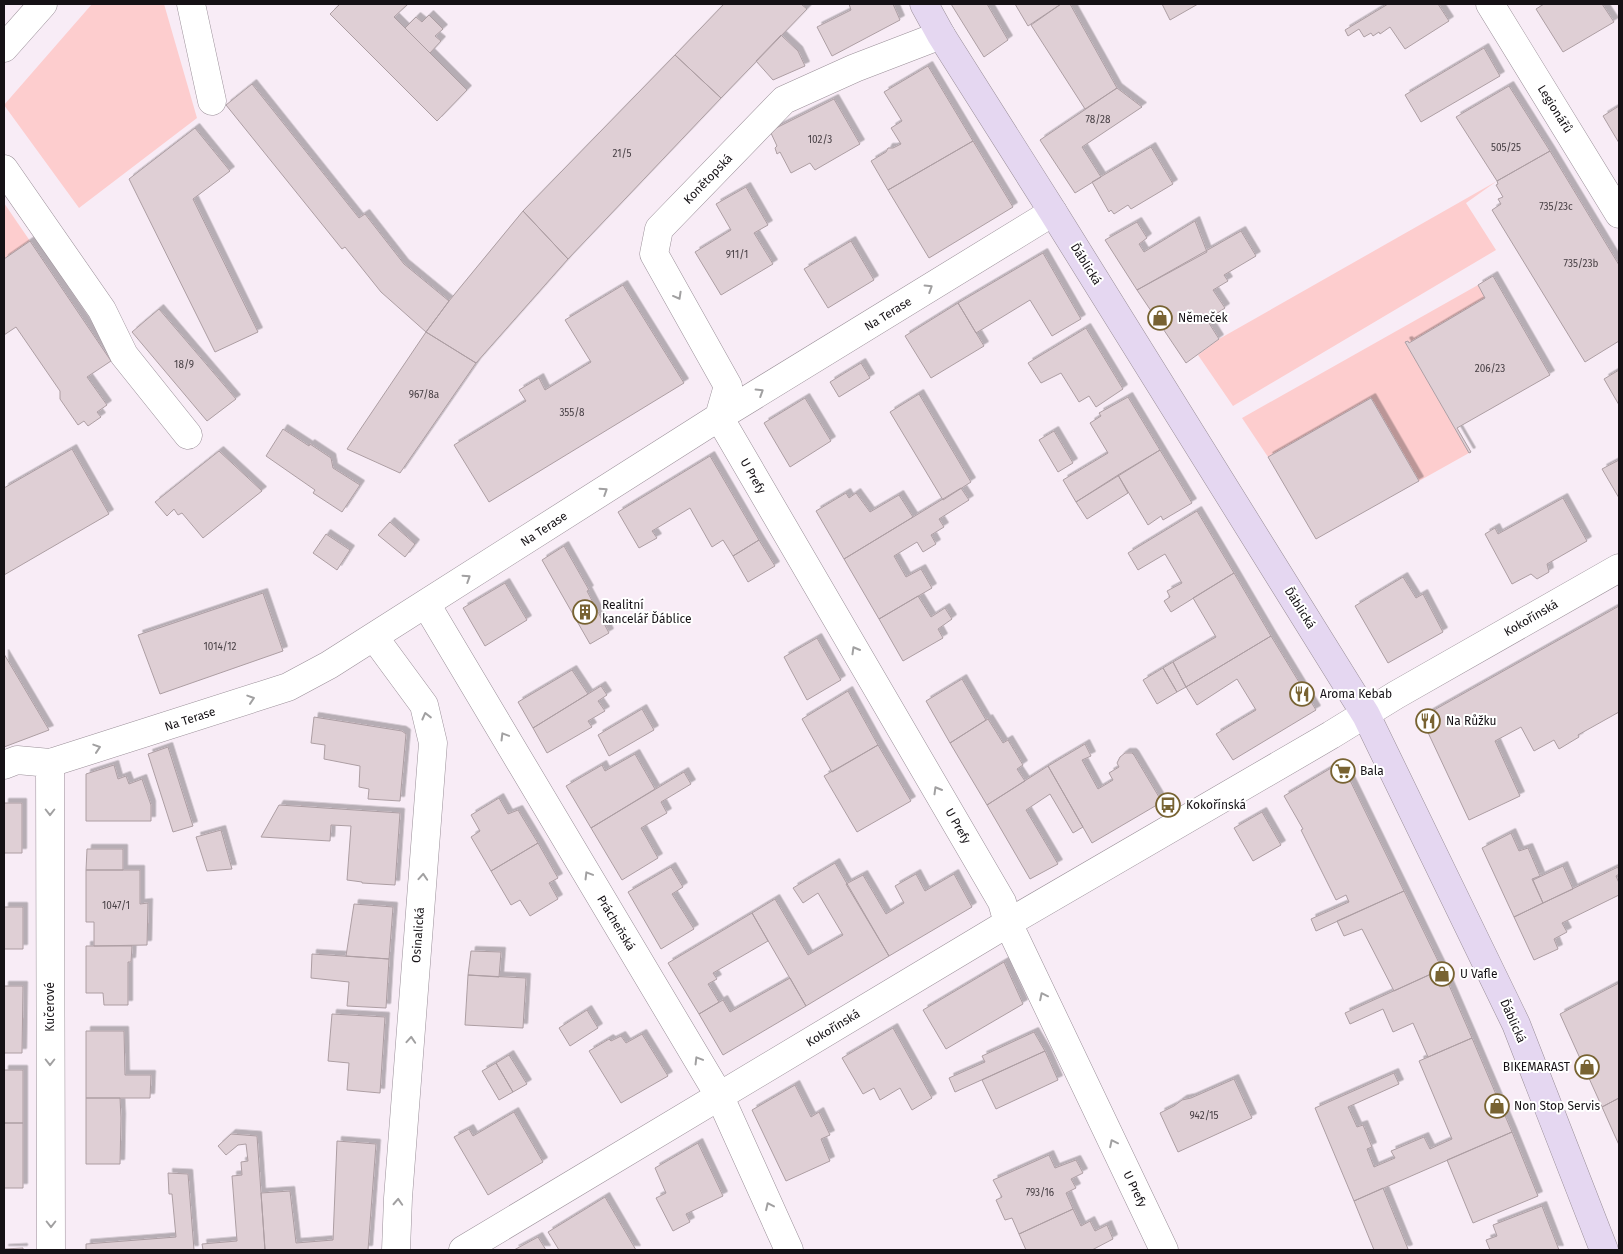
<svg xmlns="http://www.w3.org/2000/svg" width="1623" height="1254" font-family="'Fira Sans',sans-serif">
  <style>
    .green { fill: #fdcdce }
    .building { fill: #dfcfd5; stroke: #ad9ea3; filter: url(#shadow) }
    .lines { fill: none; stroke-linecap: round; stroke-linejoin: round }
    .minor-casing { stroke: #9a8f98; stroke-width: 29 }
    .tertiary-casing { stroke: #9a8f98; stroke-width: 29 }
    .secondary-casing { stroke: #9a8f98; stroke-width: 29 }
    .minor { stroke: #fff; stroke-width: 28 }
    .tertiary { stroke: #fff; stroke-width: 28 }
    .secondary { stroke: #e5d7f1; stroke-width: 28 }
    .oneway { stroke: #a1a0a1 }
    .labels { text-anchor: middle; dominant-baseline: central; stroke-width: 4; stroke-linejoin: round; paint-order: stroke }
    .number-label { font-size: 10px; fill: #484045 }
    .street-label { font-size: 12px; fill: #151115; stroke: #fff }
    .poi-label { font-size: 12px; fill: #151115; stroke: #fff; text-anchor: start }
  </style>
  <defs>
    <filter id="shadow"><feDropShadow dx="4.5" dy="-4.5" stdDeviation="0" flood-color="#0004"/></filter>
  </defs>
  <rect width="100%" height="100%" fill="#f8ecf6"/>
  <!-- green -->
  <path class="green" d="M92 4H164L197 118 79 208 4 105Z
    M1497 181 1466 203 1496 250 1233 406 1198 355 1219 339Z
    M4 203 30 241 4 259Z
    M1478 285 1485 298 1409 343 1408 341 1405 342 1469 453 1419 481 1371 398 1268 457 1242 418Z"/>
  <!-- building -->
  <path class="building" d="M340 4H408L394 17 467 90 437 121 330 14Z
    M724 4H801L807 9 721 98 675 55Z
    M849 4H893L900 20 832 56 817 27 851 10Z
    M951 4H987L1008 40 984 57Z
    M1015 4H1061L1028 26Z
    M1061 4H1070L1117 88 1085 109 1031 25Z
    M1162 4H1198L1170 20Z
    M1388 4H1438L1449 21 1405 49 1390 27 1380 34 1379 32 1373 36 1371 33 1364 37 1359 29 1348 36 1345 30Z
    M1544 4H1602L1614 22 1563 52 1536 9Z
    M429 15 443 29 435 36 441 41 430 53 405 28 416 17 422 22Z
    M781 35 798 51 805 66 773 80 756 61Z
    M1484 48 1500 76 1421 122 1405 95Z
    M675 55 721 98 568 259 523 211Z
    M928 66 973 141 888 190 871 161 886 152 888 148H893L901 144 891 128 902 121 884 92Z
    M252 84 359 218 365 214 404 264 449 301 426 332 381 292 345 247 342 249 226 105Z
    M1509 86 1550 151 1497 181 1456 117Z
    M1117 88 1142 107 1082 147 1101 177 1075 193 1040 140Z
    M834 99 860 144 815 170 810 163 791 173 780 152 777 154 775 148 777 146 770 131Z
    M1619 106V143L1603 116Z
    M195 128 230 171 193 199 258 332 215 352 129 179Z
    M973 141 1013 207 929 258 888 190Z
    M1151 147 1173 184 1131 209 1128 205 1114 214 1111 210 1109 212 1092 182Z
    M1550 151 1619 265V341L1585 362 1492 210 1501 204 1498 199 1503 197 1496 185 1498 184 1497 181Z
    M746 187 768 225 754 233 773 264 721 295 695 252 731 230 716 204Z
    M523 211 568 259 476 363 426 332 449 301Z
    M1195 221 1207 252 1137 290 1105 240 1137 222 1147 238 1139 244 1144 252Z
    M1241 231 1256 256 1224 275 1228 281 1213 290 1225 308 1207 320 1219 339 1186 363 1137 290Z
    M30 241 111 361 87 377 107 405 97 412 101 417 88 426 84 421 78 425 60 399V391L16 327 4 335V259Z
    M851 241 874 280 828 308 804 269Z
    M1043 253 1081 319 1052 336 1030 300 976 333 958 303Z
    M1493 276 1550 375 1457 428 1471 452 1469 453 1405 342 1408 341 1409 343 1485 298 1478 285Z
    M623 285 684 383 489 502 454 445 526 401 519 390 539 378 545 390 591 362 565 320Z
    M958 303 984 346 931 378 905 336Z
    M159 309 236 399 207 421 132 332Z
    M1086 328 1123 389 1096 407 1089 396 1079 402 1061 373 1041 383 1028 363Z
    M426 332 476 363 400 473 347 449Z
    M861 363 870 378 839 397 830 382Z
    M1619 370V405L1604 379Z
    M919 394 971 482 943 500 890 412Z
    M1128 397 1160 450 1076 502 1063 480 1108 453 1090 423 1101 416 1099 413Z
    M805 398 831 441 790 467 764 423Z
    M1371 398 1419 481 1316 539 1268 457Z
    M283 429 309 446 310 444 331 458 333 468 360 485 342 512 313 493 315 490 266 456Z
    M1054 431 1073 463 1058 472 1039 440Z
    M72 449 109 514 4 575V488Z
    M1160 450 1192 503 1163 520 1161 516 1148 525 1118 475Z
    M219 451 262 491 203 538 182 513 178 515 174 509 167 516 155 502Z
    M710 456 759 540 733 556 723 540 712 547 690 508 652 531 657 538 639 548 618 512Z
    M1619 460V498L1602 469Z
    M1118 475 1128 493 1087 519 1076 502Z
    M961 488 969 500 939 519 944 527 931 535 936 544 923 552 917 542 894 556 906 577 921 569 932 588 879 619 844 559Z
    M846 493 849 498 856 493 870 512 899 495 913 517 844 559 816 511Z
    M1563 498 1587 541 1547 564 1549 572 1537 579 1531 574 1512 584 1485 534 1495 528 1498 534Z
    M1197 511 1234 573 1171 612 1164 601 1170 597 1167 591 1182 583 1165 554 1138 570 1128 553Z
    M390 522 415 544 405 557 378 535Z
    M326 534 350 550 337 570 313 553Z
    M759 540 775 566 748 582 733 556Z
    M564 546 589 590 587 591 609 633 590 644 542 560Z
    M1234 573 1271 636 1186 687 1173 662 1216 637 1193 598Z
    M1403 577 1416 598 1423 594 1443 632 1388 663 1355 606Z
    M505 583 527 620 485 646 463 608Z
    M263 593 283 651 160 694 138 635Z
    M918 596 931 617 945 608 952 619 938 629 943 638 903 661 879 619Z
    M1619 606V712L1578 735 1579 737 1559 749 1554 740 1534 751 1521 727 1495 741 1520 796 1469 820 1424 724 1427 714Z
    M1271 636 1316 710 1233 760 1216 734 1256 710 1237 679 1197 705 1186 687Z
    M817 638 841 680 807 700 784 657Z
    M4 654 49 730 4 747Z
    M1173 662 1186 687 1177 692 1163 668Z
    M1163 668 1177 692 1157 704 1143 680Z
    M572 670 588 694 533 728 518 702Z
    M962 679 986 720 950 743 926 701Z
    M601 686 607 695 598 701 605 711 588 721 592 727 547 753 533 728Z
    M848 691 878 745 832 772 802 719Z
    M642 709 654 730 609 756 598 735Z
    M314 717 402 731 406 734 400 801 368 799 369 789 359 787 360 766 324 759 325 745 311 743Z
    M988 719 1003 743 1008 740 1023 765 1017 769 1025 781 987 805 950 743Z
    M1085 744 1091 756 1082 760 1098 789 1113 780 1109 773 1119 767 1117 763 1120 757 1125 753H1132L1134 755 1162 802 1092 843 1048 766Z
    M878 745 911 801 857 832 824 776Z
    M168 747 193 826 173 832 148 754Z
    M635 754 655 789 591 828 566 786 602 765 605 771Z
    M1338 764 1343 766 1404 891 1316 931 1311 919 1349 902 1346 895 1336 900 1301 830 1303 829 1284 796Z
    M114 765 118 779 126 776 129 784 142 779 151 805V821H86V774Z
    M1048 766 1083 827 1073 833 1050 794 1026 810 1058 864 1030 879 987 805Z
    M684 772 691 784 661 802 667 813 641 828 658 858 622 880 591 828Z
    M499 798 508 814 518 810 538 843 491 871 471 837 480 831 471 815Z
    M4 803H22V853H4Z
    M279 805 400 813 395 885 362 883V882L347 880 351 826 331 825 330 841 261 837Z
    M1262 812 1281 845 1253 861 1234 828Z
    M221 830 232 869 207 871 196 837Z
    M1511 833 1519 851 1528 848 1540 876 1532 879 1543 903 1514 917 1482 848Z
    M538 843 558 878 549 883 558 899 530 916 520 900 511 905 491 871Z
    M87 849H123V870H86Z
    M835 863 889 956 806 1006 752 913 775 899 808 955 843 935 818 893 803 903 793 888Z
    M1563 866 1573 889 1543 903 1533 880Z
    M671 867 683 887 672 894 694 929 661 949 628 892Z
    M1618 867 1619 874 1616 876 1619 883V895L1562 923 1567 932 1554 939 1558 949 1534 960 1514 917Z
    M86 870H140V904L148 903 147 945 94 946V922H86Z
    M916 874 925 891 954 874 972 907 889 956 846 884 863 875 886 914 904 903 895 886Z
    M1404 891 1442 969 1394 991 1362 929 1344 936 1337 921Z
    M354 904 393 907 389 959 346 956Z
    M4 907H23V949H4Z
    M752 913 768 941 713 973 717 979 708 984 719 1002 699 1014 668 963Z
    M86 946H132L131 962H128V1005H104L103 993H86Z
    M471 951 501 952 499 977 468 975Z
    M312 954 389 959 386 1008 347 1006 349 982 311 978Z
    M1004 962 1023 1004 946 1049 923 1010Z
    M1442 969 1472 1038 1428 1057 1413 1023 1393 1032 1383 1009 1350 1024 1345 1013Z
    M468 975 526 978 523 1028 465 1025Z
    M790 978 806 1006 723 1055 699 1014 723 1000 730 1012Z
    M1619 983V1098L1602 1107 1560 1014Z
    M4 986H23L22 1053H4Z
    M587 1010 598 1028 570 1046 559 1028Z
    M332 1014 385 1017 380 1093 347 1090 349 1063 328 1061Z
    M893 1028 932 1098 912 1110 900 1088 880 1100 874 1088 863 1094 842 1058Z
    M86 1031H124L125 1075H151L150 1098H86Z
    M1034 1032 1045 1051 955 1092 949 1078 985 1062 982 1056Z
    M642 1034 668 1076 621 1103 589 1051 609 1039 611 1041 621 1036 626 1043Z
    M1472 1038 1512 1132 1354 1201 1315 1108 1394 1073 1399 1084 1348 1107 1357 1127 1363 1125 1372 1147 1367 1149 1374 1167 1395 1158 1391 1151 1424 1137 1430 1149 1452 1139 1419 1061Z
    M1045 1051 1058 1080 996 1109 982 1080Z
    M509 1055 527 1084 513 1092 496 1063Z
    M496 1063 513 1092 499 1100 482 1071Z
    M4 1070H23V1123H4Z
    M1234 1079 1252 1118 1178 1152 1160 1113 1174 1106 1182 1100 1191 1098Z
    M795 1085 811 1117 819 1112 830 1135 821 1139 830 1161 786 1181 752 1110Z
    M86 1098H120L121 1118 120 1164H86Z
    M1619 1098V1145L1602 1107Z
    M514 1112 543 1162 488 1195 454 1137 469 1129 473 1136Z
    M4 1123H23V1188H4Z
    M1512 1132 1538 1196 1473 1223 1447 1160Z
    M231 1134 257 1136 265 1250H203L202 1244 237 1241 232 1176 242 1175 241 1162 248 1161 246 1144 238 1145 226 1155 218 1146Z
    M337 1141 376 1144 368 1250H265L261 1193 290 1191 296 1243 333 1240Z
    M698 1143 723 1196 686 1214 690 1222 673 1231 656 1198 666 1193 655 1168Z
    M1049 1155 1055 1168 1076 1160 1083 1173 1071 1179 1076 1188 1066 1193 1073 1209 1019 1234 1012 1218 1005 1220 996 1200 1002 1197 993 1180Z
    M168 1173 188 1174 194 1250H86V1244L176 1237 172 1194H169Z
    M1383 1188 1408 1249 1406 1250H1374L1354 1201Z
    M605 1197 636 1250H559L548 1232Z
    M1542 1206 1559 1250H1490L1486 1240 1497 1236 1493 1225Z
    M1073 1209 1081 1226 1090 1221 1095 1231 1107 1225 1113 1239 1092 1250H1026L1019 1234Z
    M538 1237 546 1250H514Z
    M23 1248V1250H4V1249Z"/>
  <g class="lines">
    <!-- minor casing -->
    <g class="minor-casing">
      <path id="minor" d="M191 4 212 101
        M1490 4 1619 214
        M4 169 102 310 124 355 188 435
        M719 417 1002 902 1008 923 1164 1250
        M719 417 728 386 654 254 659 229 784 100 855 68 941 35
        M426 604 720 1097 789 1250
        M374 637 424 705 433 743 398 1198 396 1250
        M50 763 51 1250
        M4 765 17 760 50 763 288 687 329 665 719 417 1053 212
        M463 1250 1008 923 1331 735 1396 695 1619 568"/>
    </g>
    <!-- tertiary casing -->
    <g class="tertiary-casing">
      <path id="tertiary" d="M4 48 43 4"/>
    </g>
    <!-- secondary casing -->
    <g class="secondary-casing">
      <path id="secondary" d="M924 4 941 35 1053 212 1366 715 1516 1024 1604 1250"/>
    </g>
    <!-- minor -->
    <use href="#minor" class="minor"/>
    <!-- tertiary -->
    <use href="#tertiary" class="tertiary"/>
    <!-- secondary -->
    <use href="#secondary" class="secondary"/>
  </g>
  <!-- one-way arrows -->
  <defs><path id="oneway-chevron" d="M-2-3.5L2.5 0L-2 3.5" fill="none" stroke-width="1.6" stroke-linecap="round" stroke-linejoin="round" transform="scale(1.25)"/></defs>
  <g class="oneway">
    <use href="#oneway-chevron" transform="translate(929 288) rotate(-32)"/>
    <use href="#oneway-chevron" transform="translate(678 296) rotate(61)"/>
    <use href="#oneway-chevron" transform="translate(760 392) rotate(-32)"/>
    <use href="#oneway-chevron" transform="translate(604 491) rotate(-33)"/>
    <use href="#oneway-chevron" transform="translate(467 578) rotate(-33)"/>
    <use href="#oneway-chevron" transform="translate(855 650) rotate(-120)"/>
    <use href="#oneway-chevron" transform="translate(251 699) rotate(-18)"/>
    <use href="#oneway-chevron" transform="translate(426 716) rotate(-104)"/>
    <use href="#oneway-chevron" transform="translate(504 736) rotate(-121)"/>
    <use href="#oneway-chevron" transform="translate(97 748) rotate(-18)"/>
    <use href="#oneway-chevron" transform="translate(937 790) rotate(-120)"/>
    <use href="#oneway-chevron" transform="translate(50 812) rotate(90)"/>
    <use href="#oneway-chevron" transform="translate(588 875) rotate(-121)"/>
    <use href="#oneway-chevron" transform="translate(423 877) rotate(-86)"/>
    <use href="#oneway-chevron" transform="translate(1043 996) rotate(-116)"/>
    <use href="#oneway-chevron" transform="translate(411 1040) rotate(-86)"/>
    <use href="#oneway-chevron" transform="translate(698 1060) rotate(-121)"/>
    <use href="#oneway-chevron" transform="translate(50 1062) rotate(90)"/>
    <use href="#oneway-chevron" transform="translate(1113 1143) rotate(-116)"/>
    <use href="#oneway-chevron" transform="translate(398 1202) rotate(-87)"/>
    <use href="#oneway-chevron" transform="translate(769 1206) rotate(-115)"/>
    <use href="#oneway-chevron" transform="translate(51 1224) rotate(90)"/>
  </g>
  <!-- icons -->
  <defs>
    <g id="shop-ring" transform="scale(1.25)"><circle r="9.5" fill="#fff" stroke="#786332" stroke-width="1.5"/><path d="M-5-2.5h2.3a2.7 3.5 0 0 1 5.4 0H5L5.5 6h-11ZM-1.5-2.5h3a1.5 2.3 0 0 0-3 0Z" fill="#786332"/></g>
    <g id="building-ring" transform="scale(1.25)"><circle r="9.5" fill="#fff" stroke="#786332" stroke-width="1.5"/><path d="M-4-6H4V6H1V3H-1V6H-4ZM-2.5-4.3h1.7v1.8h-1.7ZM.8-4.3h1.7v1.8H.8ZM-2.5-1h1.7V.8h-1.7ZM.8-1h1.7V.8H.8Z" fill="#786332"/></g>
    <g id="restaurant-ring" transform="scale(1.25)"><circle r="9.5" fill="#fff" stroke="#786332" stroke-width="1.5"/><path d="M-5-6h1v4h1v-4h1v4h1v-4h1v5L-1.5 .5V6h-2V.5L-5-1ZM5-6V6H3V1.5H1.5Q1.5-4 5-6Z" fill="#786332"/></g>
    <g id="supermarket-ring" transform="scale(1.25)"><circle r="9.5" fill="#fff" stroke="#786332" stroke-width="1.5"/><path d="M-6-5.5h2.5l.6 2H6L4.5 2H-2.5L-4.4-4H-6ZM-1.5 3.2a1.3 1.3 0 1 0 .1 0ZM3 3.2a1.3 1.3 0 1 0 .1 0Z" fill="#786332"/></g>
    <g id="bus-ring" transform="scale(1.25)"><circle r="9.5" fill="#fff" stroke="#786332" stroke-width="1.5"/><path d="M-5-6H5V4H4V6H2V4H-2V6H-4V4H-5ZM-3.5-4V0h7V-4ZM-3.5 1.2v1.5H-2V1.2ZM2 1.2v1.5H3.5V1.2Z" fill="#786332"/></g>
  </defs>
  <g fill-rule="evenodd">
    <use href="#shop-ring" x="1160" y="318"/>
    <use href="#building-ring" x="585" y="612"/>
    <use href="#restaurant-ring" x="1302" y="694"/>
    <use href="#restaurant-ring" x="1428" y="721"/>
    <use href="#supermarket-ring" x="1343" y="771"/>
    <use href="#bus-ring" x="1168" y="805"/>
    <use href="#shop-ring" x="1442" y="974"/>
    <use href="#shop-ring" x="1587" y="1067"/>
    <use href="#shop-ring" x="1497" y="1106"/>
  </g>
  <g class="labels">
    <!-- number labels -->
    <g class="number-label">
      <text x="1098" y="120">78/28</text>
      <text x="820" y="140">102/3</text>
      <text x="1506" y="148">505/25</text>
      <text x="622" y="154">21/5</text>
      <text x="1556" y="207">735/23c</text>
      <text x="737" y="255">911/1</text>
      <text x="1581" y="264">735/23b</text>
      <text x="184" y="365">18/9</text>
      <text x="1490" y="369">206/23</text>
      <text x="424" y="395">967/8a</text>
      <text x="572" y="413">355/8</text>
      <text x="220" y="647">1014/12</text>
      <text x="116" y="906">1047/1</text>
      <text x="1204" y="1116">942/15</text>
      <text x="1040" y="1193">793/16</text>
    </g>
    <!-- street labels -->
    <g class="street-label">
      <text transform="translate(1555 109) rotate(58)">Legionářů</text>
      <text transform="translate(708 179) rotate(-46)">Konětopská</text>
      <text transform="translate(1086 264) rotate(58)">Ďáblická</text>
      <text transform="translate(888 314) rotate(-32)">Na Terase</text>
      <text transform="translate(753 476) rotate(60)">U Prefy</text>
      <text transform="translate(544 529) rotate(-33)">Na Terase</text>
      <text transform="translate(1300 608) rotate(58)">Ďáblická</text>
      <text transform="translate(1531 618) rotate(-30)">Kokořínská</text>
      <text transform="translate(190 719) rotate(-18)">Na Terase</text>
      <text transform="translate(958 826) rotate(60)">U Prefy</text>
      <text transform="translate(616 923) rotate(59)">Prácheňská</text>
      <text transform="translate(418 935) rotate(-86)">Osinalická</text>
      <text transform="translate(50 1007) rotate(-90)">Kučerové</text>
      <text transform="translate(1513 1021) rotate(66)">Ďáblická</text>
      <text transform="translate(833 1028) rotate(-31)">Kokořínská</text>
      <text transform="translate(1135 1189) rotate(64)">U Prefy</text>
    </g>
    <!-- poi labels -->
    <g class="poi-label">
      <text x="1178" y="318">Němeček</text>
      <text x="602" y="605">Realitní<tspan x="602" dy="14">kancelář Ďáblice</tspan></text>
      <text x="1320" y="694">Aroma Kebab</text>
      <text x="1446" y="721">Na Růžku</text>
      <text x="1360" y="771">Bala</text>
      <text x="1186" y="805">Kokořínská</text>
      <text x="1460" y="974">U Vafle</text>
      <text x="1570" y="1067" text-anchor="end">BIKEMARAST</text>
      <text x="1514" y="1106">Non Stop Servis</text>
    </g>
  </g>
  <!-- border -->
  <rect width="1623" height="1254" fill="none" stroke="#151115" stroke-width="10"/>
</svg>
